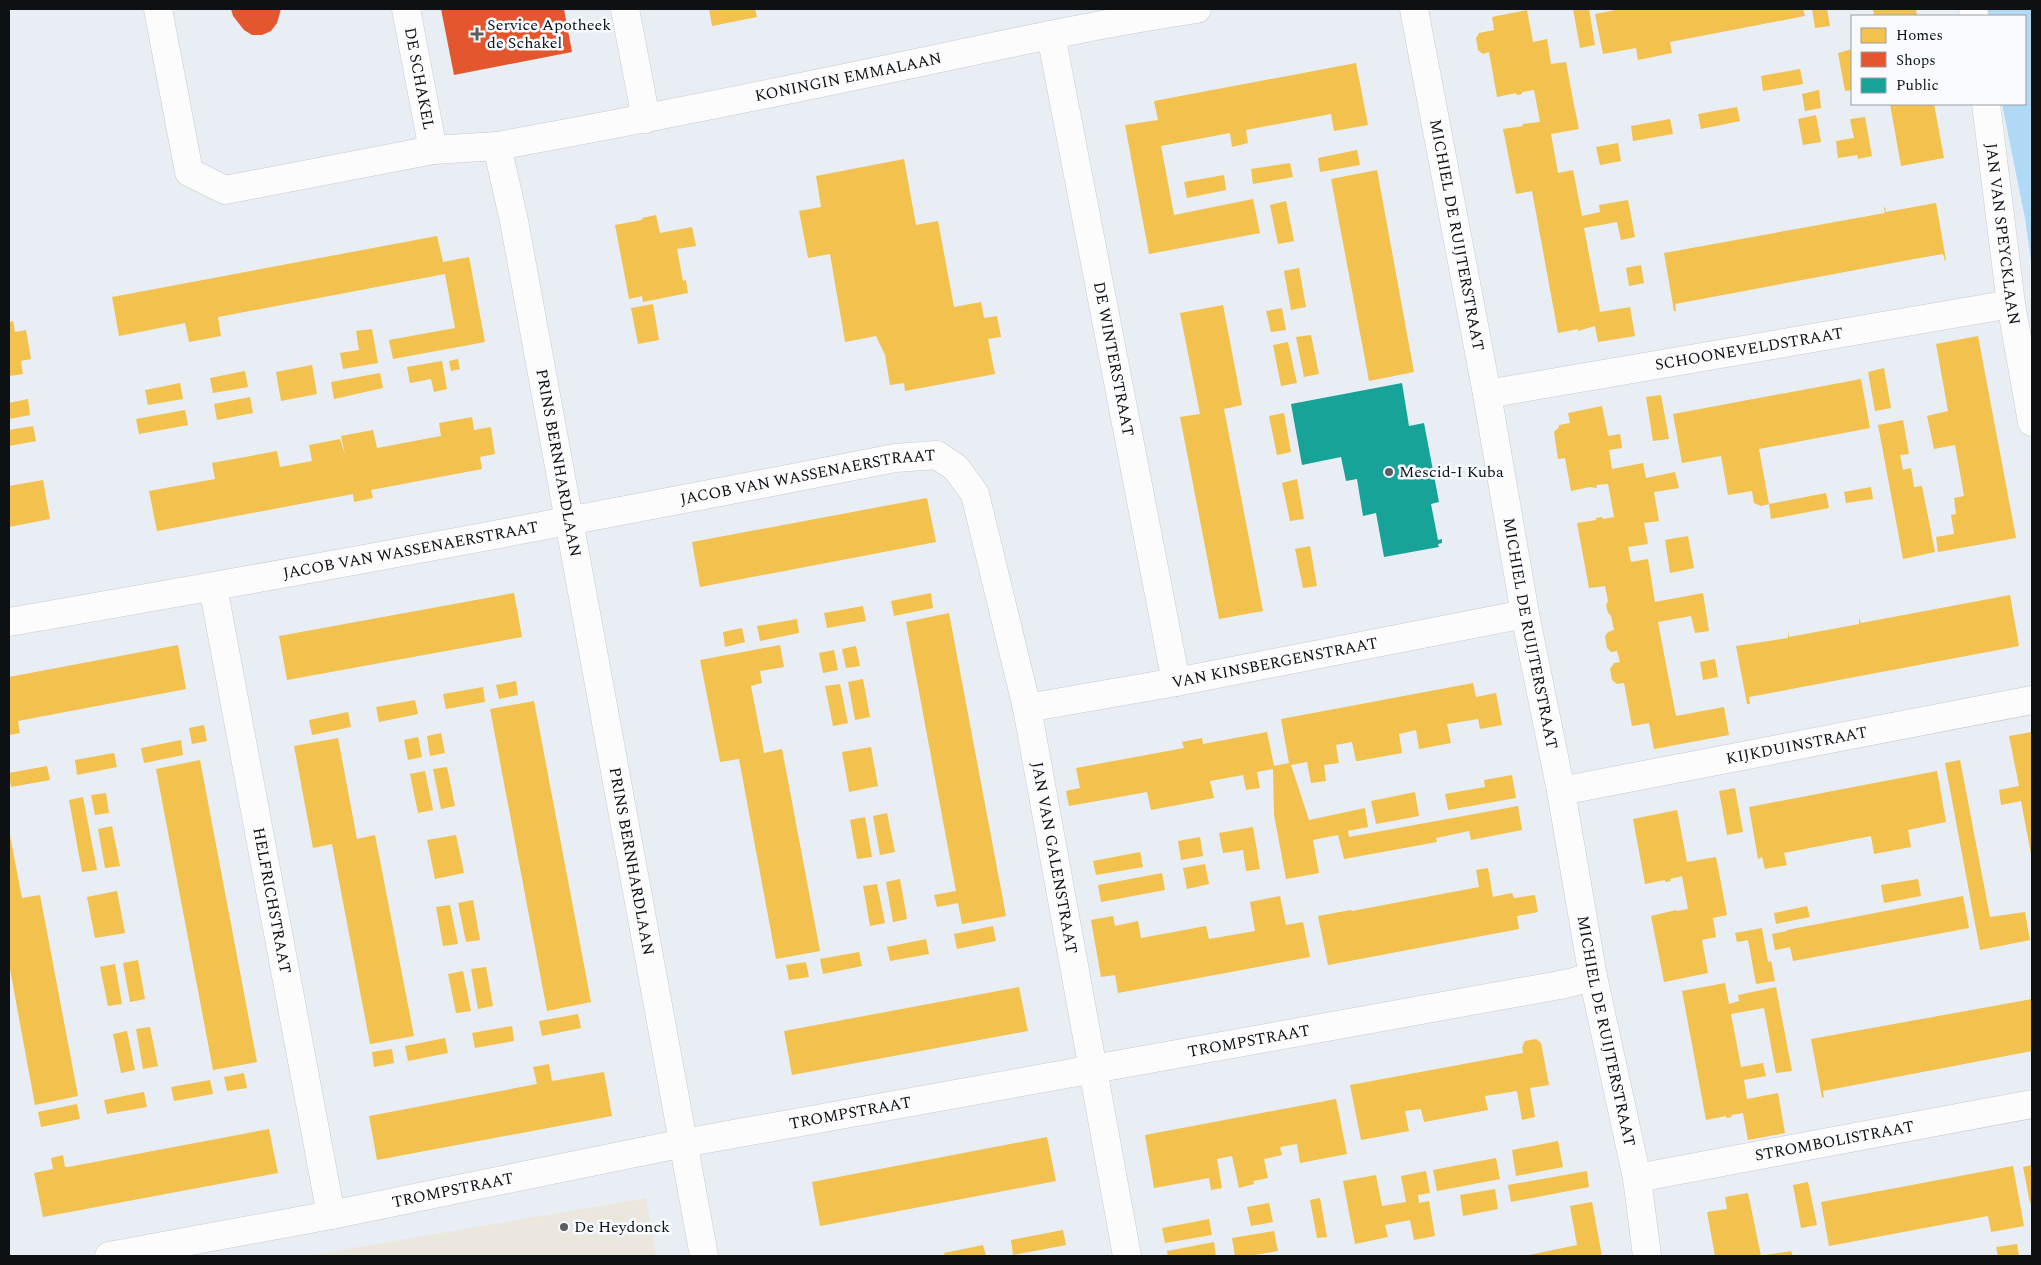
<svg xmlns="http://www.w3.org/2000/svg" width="2041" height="1265" font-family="Spectral,serif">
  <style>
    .education { fill: #ebe7de }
    .green { fill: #b0d9f6 }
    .homes { fill: #f2c14e }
    .shops { fill: #e4572e }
    .public { fill: #17a398 }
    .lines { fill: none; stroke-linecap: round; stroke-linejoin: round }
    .minor-casing { stroke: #c6cace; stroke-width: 29 }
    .tertiary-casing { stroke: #c6cace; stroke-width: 29 }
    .minor { stroke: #fcfcfd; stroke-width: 28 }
    .tertiary { stroke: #fcfcfd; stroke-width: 28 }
    .poi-dot { fill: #5a5e62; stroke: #f7fbff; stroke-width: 2 }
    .labels { text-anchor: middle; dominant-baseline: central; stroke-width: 5; stroke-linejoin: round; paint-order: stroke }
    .poi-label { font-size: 16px; fill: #0d1114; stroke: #f7fbff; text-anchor: start }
    .street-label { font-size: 16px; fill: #0d1114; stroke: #f7fbff }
  </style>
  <rect width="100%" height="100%" fill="#e8eef3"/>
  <!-- education -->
  <path class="education" d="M646 1198 656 1256H306Z"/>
  <!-- green -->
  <path class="green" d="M1988 9H2032V268L2025 218 2002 104H2025V16H1989Z"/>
  <!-- homes -->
  <path class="homes" d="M709 9H755L757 17 712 26Z
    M1573 9H1589L1595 45 1580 48Z
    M1621 9H1803L1805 16 1670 42 1672 53 1638 60 1636 48 1603 54 1595 14Z
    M1812 9H1827L1830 26 1815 28Z
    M1873 9H1916L1917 16H1874Z
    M1527 10 1533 42 1547 39 1551 64 1566 62 1573 100 1579 129 1551 134 1558 173 1573 170 1582 216 1600 212 1599 205 1628 200 1635 237 1621 240 1617 222 1584 228 1600 312 1630 307 1635 336 1598 342 1595 326 1578 331V329L1558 333 1532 191 1516 194 1503 129 1523 126 1522 124 1540 122 1534 90 1522 92V94L1517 95 1516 93 1497 97 1489 52 1483 54 1478 50 1476 38 1479 33 1494 30 1492 17Z
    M1852 49V90L1845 91 1838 53Z
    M1356 63 1368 125 1334 131 1331 114 1246 130 1248 143 1232 147 1230 133 1161 146 1174 215 1253 199 1260 233 1149 254 1125 125 1158 120 1154 101Z
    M1800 69 1803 84 1763 91 1761 76Z
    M1819 90 1821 108 1805 111 1802 94Z
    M1890 104H1934L1944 158 1901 166Z
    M1737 107 1740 121 1701 129 1698 114Z
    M1816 115 1821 142 1803 145 1798 119Z
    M1865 117 1872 156 1858 159 1857 155 1838 158 1836 141 1854 138 1850 119Z
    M1670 119 1673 134 1633 141 1631 126Z
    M1618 143 1621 161 1600 165 1596 147Z
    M1357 150 1360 165 1320 172 1318 158Z
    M904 159 916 225 938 221 954 307 981 302 984 318 997 316 1001 337 988 339 995 374 905 391 904 383 890 385 885 355 876 336 845 342 830 254 808 258 799 211 821 207 816 176Z
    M1290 163 1293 177 1253 184 1251 169Z
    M1377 170 1414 372 1369 381 1331 179Z
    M1224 175 1226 190 1187 198 1184 182Z
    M1286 201 1294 241 1278 244 1270 205Z
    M1936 203 1946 260 1945 261 1943 254 1914 259 1675 304 1676 311H1674L1664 253 1885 213 1884 208 1885 207 1886 212Z
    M656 215 660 233 692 227 696 246 677 249 683 281 686 280 688 293 643 302 642 296 629 299 615 225 642 220V218Z
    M437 236 443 262 469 257 485 342 393 359 389 340 455 328 445 274 218 317 221 336 189 342 185 323 119 336 112 297Z
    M1641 265 1644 283 1629 286 1626 268Z
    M1299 268 1306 307 1291 310 1284 271Z
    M653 304 659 340 638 344 631 308Z
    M1223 305 1242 405 1224 409 1263 611 1219 619 1180 417 1200 414 1180 313Z
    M1282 308 1286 330 1271 332 1266 311Z
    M13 321 15 332 26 330 31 359 21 361 23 374 9 376V322Z
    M372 329 378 363 343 369 340 353 359 350 356 331Z
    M1311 335 1319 374 1304 377 1296 337Z
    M1978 336 2016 538 1938 552 1936 537 1954 534 1951 515 1956 514 1954 498 1964 496 1955 445 1934 449 1927 416 1948 411 1936 344Z
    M1288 342 1297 383 1281 386 1273 345Z
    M458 359 460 369 451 371 449 361Z
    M442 361 447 389 434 392 431 379 410 383 407 367Z
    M312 365 317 394 281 401 276 372Z
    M1884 368 1891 408 1875 411 1868 372Z
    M245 371 248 387 213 393 210 378Z
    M380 373 383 388 334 399 331 382Z
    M1861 379 1870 428 1759 449 1769 504 1761 506 1754 503 1752 491 1728 495 1721 456 1682 463 1673 414Z
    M180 383 183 399 148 405 145 390Z
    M1661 395 1669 439 1653 441 1646 397Z
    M250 397 253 413 217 420 214 404Z
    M28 399 30 415 9 419V403Z
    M1602 406 1608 436 1620 434 1622 448 1609 450 1612 469 1643 463 1646 478 1675 472 1679 488 1654 492 1659 521 1644 523 1648 544 1628 547 1631 562 1648 559 1655 602 1703 593 1709 631 1695 633 1691 616 1658 622 1664 654 1676 716 1724 707 1729 735 1654 749 1649 723 1632 726 1624 683 1617 684 1612 680 1610 669 1614 663 1620 662 1617 651 1611 652 1607 648 1605 636 1608 632 1614 630 1611 616 1608 613 1606 605 1608 601 1605 586 1589 588 1577 523 1596 520V518L1602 517 1603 519 1614 517 1608 484 1596 485 1597 488 1590 487 1571 491 1565 458 1558 459 1554 432 1559 427V425L1570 423 1568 413Z
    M185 410 188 425 139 434 136 419Z
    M1284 413 1291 452 1277 455 1269 416Z
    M472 417 474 430 491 427 495 454 480 457 482 469 371 490 373 498 354 502 353 494 157 531 149 491 215 479 212 463 277 451 280 467 312 461 309 445 340 439 345 455 341 436 373 430 377 448 441 436 439 423Z
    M1903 420 1909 454 1900 455 1903 470 1911 468 1914 487 1922 486 1935 552 1903 559 1878 425Z
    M33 426 36 441 9 446V430Z
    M1297 479 1304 519 1290 521 1282 483Z
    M43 480 50 519 9 527V486Z
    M1871 487 1873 499 1846 503 1844 492Z
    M1826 493 1829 508 1771 519 1769 504Z
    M927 498 936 542 700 587 692 542Z
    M1688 536 1694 568 1670 573 1665 540Z
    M1310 546 1317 586 1303 588 1295 549Z
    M514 593 522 637 287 680 279 636Z
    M931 593 933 608 894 616 891 601Z
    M2010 595 2019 646 1749 697 1750 704H1747L1736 646 1788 638V631L1789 637 1859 624V618L1861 623Z
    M863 606 866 621 827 628 824 613Z
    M949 613 1006 916 962 924 958 903 937 907 934 895 956 891 906 622Z
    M797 619 799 633 760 641 757 626Z
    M742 628 745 642 725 647 723 632Z
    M178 645 186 689 18 721 20 733 9 735V677Z
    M780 645 784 667 760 671 762 683 751 686 764 753 782 749 820 951 776 959 739 759 720 762 700 660Z
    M856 646 860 666 846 668 842 649Z
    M834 650 838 670 823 673 819 653Z
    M1715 659 1718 677 1703 680 1700 662Z
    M863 679 870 717 855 720 848 682Z
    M516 681 518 695 499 699 496 685Z
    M1473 683 1476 697 1496 693 1502 725 1480 729 1478 719 1447 724 1451 743 1419 749 1416 730 1399 734 1402 753 1358 761H1356L1352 742 1336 745 1339 763 1324 765 1326 781 1311 783 1307 762 1291 765 1309 820 1365 808 1368 827 1348 831 1349 837 1518 806 1522 830 1471 840 1469 831 1436 838 1437 842 1344 859 1338 835 1313 840 1319 873 1286 879 1274 815 1273 769 1257 772 1260 788 1246 790 1243 775 1210 781 1214 798 1151 810 1147 792 1069 806 1066 791 1080 788 1076 768 1184 748 1182 742 1202 738 1203 744 1267 732 1274 766 1289 763 1281 719Z
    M840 684 848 723 833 726 825 686Z
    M483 687 485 702 446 709 443 694Z
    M415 700 418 714 379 722 376 707Z
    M534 701 591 1002 547 1011 490 709Z
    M348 712 351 727 312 735 309 720Z
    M204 725 207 741 192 744 189 728Z
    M2032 732V854H2031L2021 801 2001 805 1999 790 2019 786 2009 736Z
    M441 733 445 753 430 756 427 736Z
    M418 737 422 757 408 760 404 740Z
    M338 738 357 839 375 835 414 1036 370 1044 332 844 313 848 294 746Z
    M181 740 183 755 144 763 141 748Z
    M871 747 878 786 849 792 842 752Z
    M114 753 117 767 77 775 75 760Z
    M200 760 257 1062 213 1070 156 769Z
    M1960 760 1990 917 2025 912 2030 940 1980 950 1945 763Z
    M47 766 50 780 11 787 9 773Z
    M447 767 455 806 441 809 433 769Z
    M425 771 433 810 418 813 410 774Z
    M1937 771 1946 822 1908 830 1911 847 1874 854 1871 836 1784 853 1787 865 1765 869 1762 857 1758 859 1749 807Z
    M1512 775 1516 798 1448 810 1445 794 1485 787 1484 780Z
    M1735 788 1743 832 1727 835 1719 791Z
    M1415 792 1419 816 1376 824 1371 801Z
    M106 793 109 813 95 815 91 795Z
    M83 797 97 870 82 872 69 800Z
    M1677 810 1687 862 1716 857 1727 915 1713 918 1716 937 1702 940 1708 973 1664 982 1651 916 1676 910 1677 911 1688 909 1682 876 1670 879 1671 881 1665 882V880L1645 884 1633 819Z
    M887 813 895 852 880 855 873 816Z
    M865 817 872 857 857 859 850 820Z
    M112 826 120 866 105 868 98 829Z
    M1253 827 1260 869 1246 871 1243 850 1223 853 1219 833Z
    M9 830 22 898 40 895 78 1096 35 1105 9 964Z
    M456 835 464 873 435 879 427 840Z
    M1200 837 1203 856 1181 860 1178 841Z
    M1140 852 1143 867 1096 875 1093 861Z
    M1205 864 1209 884 1187 889 1183 868Z
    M1488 868 1493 897 1512 893 1514 898 1535 895 1538 912 1517 916 1519 929 1328 965 1318 916 1351 910 1352 911 1479 887 1476 870Z
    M1162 873 1165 890 1101 902 1098 885Z
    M900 879 907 919 893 922 886 882Z
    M1918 879 1921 896 1884 903 1881 885Z
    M877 884 885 923 870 926 863 886Z
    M117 891 125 933 95 938 87 897Z
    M1280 896 1286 925 1303 922 1310 957 1118 993 1115 975 1101 977 1091 920 1113 916 1115 926 1138 921 1141 938 1206 926 1209 939 1255 931 1250 902Z
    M1963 896 1969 928 1793 961 1790 947 1775 950 1772 934 1787 931V930Z
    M473 900 480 940 466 942 458 903Z
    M450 905 458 944 443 946 436 907Z
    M1807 906 1810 917 1776 924 1774 913Z
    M993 926 996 941 957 949 954 934Z
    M1762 928 1768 962 1771 961 1775 981 1756 984 1748 940 1737 942 1735 933Z
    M926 939 929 954 890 961 887 947Z
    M859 952 862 966 823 974 820 959Z
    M138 960 145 999 130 1002 123 963Z
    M806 962 809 977 789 980 786 965Z
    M115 964 122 1004 108 1006 100 967Z
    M486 967 493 1006 478 1009 471 969Z
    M463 971 471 1011 456 1013 448 974Z
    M1725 983 1729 1004 1739 1001 1738 995 1776 987 1792 1071 1776 1073 1764 1008 1731 1014 1741 1067 1763 1063 1766 1076 1744 1080 1747 1099 1778 1093 1785 1133 1748 1140 1743 1113 1731 1115 1732 1117 1726 1118V1116L1706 1120 1682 991Z
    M1019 987 1028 1031 792 1075 784 1031Z
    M2032 999V1051L1823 1091 1824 1097 1822 1098 1811 1039Z
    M578 1014 581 1028 542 1036 539 1021Z
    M512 1026 514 1041 475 1048 472 1033Z
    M150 1027 158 1066 143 1069 136 1029Z
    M127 1031 135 1070 121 1073 113 1034Z
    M445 1038 448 1053 408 1061 405 1046Z
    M1536 1039 1541 1043 1549 1085 1530 1088 1535 1117 1522 1120 1517 1091 1485 1096 1488 1110 1424 1122 1421 1109 1405 1111 1409 1131 1361 1140 1350 1085 1523 1053 1522 1047 1525 1041Z
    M392 1049 394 1063 374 1067 372 1052Z
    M549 1064 552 1081 604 1072 612 1116 377 1160 369 1116 537 1084 533 1067Z
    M244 1073 247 1088 227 1091 224 1077Z
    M210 1080 213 1094 174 1101 171 1087Z
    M144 1092 147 1107 107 1114 104 1100Z
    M1336 1099 1347 1154 1300 1163 1297 1144 1280 1147 1282 1155 1264 1159 1268 1178 1253 1181 1254 1184 1239 1188 1232 1156 1217 1159 1222 1188 1211 1190 1209 1178 1154 1188 1145 1135Z
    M77 1104 80 1119 41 1127 38 1112Z
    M269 1129 278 1173 43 1217 34 1173 53 1169 51 1158 63 1155 65 1167H68Z
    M1047 1137 1056 1181 820 1226 812 1182Z
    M1558 1141 1563 1167 1516 1176 1512 1150Z
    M1496 1158 1500 1179 1437 1191 1433 1170Z
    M2032 1165V1203H2030L2023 1167Z
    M2013 1166 2024 1226 1991 1232 1988 1216 1829 1246 1821 1202Z
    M1426 1171 1430 1193 1418 1195 1419 1203 1429 1201 1435 1236 1414 1240 1410 1220 1385 1225 1388 1237 1355 1244 1343 1181 1376 1175 1382 1206 1406 1202 1401 1176Z
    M1587 1171 1589 1187 1511 1202 1508 1185Z
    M1808 1182 1817 1225 1801 1228 1793 1185Z
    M1495 1189 1498 1209 1463 1216 1460 1195Z
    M1748 1193 1761 1256H1715L1707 1212 1727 1209 1725 1197Z
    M1320 1198 1327 1237 1317 1238 1310 1200Z
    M1592 1202 1602 1256H1524L1577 1245 1570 1206Z
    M1269 1203 1273 1222 1251 1226 1247 1207Z
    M1209 1219 1212 1235 1165 1243 1162 1228Z
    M1063 1230 1066 1245 1013 1255 1011 1240Z
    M1274 1231 1278 1251 1249 1256H1235L1232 1238Z
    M1214 1242 1216 1256H1168L1167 1251Z
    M2017 1244 2019 1256H1998L1996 1247Z
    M983 1245 986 1256H945L944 1253Z
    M1791 1251 1793 1256H1765V1255Z"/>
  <!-- shops -->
  <path class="shops" d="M231 9H281L277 23 271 31 262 35H252L244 30 233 16Z
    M441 9H564L572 52 454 75Z"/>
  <!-- public -->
  <path class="public" d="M1402 383 1409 426 1424 423 1439 502 1431 504 1438 540 1442 539V543L1438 544 1439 547 1384 557 1376 513 1363 516 1357 479 1346 481 1341 457 1302 465 1291 404Z"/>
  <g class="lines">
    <!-- minor casing -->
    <g class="minor-casing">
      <g id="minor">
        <path id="s1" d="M406 9 433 150"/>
        <path d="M625 9 646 119"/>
        <path id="s2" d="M1414 9 1487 394 1525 614 1561 791 1593 977 1637 1178 1647 1256"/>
        <path d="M1973 9 1974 16"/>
        <path id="s3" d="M1051 35 1176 682"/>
        <path id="s4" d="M1986 104 2011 304 2032 422"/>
        <path id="s5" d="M497 146C636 121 774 93 912 64 1007 44 1101 23 1197 9"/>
        <path id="s6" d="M1487 394 2011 304"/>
        <path id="s7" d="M213 587 331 1215"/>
        <path id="s8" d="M9 622C305 571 600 516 895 458L937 455 956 468 975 494 1027 708 1127 1256"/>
        <path id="s9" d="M1027 708 1176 682 1525 614"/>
        <path id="s10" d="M1561 791 2032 700"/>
        <path id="s11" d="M1637 1178 2032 1104"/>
        <path id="s12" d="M109 1256 331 1215 684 1143 1565 984 1593 977"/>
      </g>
    </g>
    <!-- tertiary casing -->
    <g class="tertiary-casing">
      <g id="tertiary">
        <path id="s13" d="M158 9 189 172 225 190 433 150 497 146 514 221 704 1256"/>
      </g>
    </g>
    <!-- minor -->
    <use href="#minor" class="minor"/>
    <!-- tertiary -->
    <use href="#tertiary" class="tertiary"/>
  </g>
  <!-- markers -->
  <g class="poi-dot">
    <path d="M474.5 26.5h5v5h5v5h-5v5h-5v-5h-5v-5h5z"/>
    <circle cx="1389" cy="472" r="5"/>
    <circle cx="564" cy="1227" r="5"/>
  </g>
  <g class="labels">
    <!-- poi labels -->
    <g class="poi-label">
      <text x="487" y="25">Service Apotheek<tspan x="487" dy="18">de Schakel</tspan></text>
      <text x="1399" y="472">Mescid-I Kuba</text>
      <text x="574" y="1227">De Heydonck</text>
    </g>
    <!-- street labels -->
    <g class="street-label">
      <text stroke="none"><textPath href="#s5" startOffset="358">KONINGIN EMMALAAN</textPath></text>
      <text stroke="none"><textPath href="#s1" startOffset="71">DE SCHAKEL</textPath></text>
      <text stroke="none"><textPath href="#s2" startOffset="230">MICHIEL DE RUIJTERSTRAAT</textPath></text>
      <text stroke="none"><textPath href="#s4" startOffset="131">JAN VAN SPEYCKLAAN</textPath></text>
      <text stroke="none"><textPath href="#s6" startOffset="266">SCHOONEVELDSTRAAT</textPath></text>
      <text stroke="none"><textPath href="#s3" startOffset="330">DE WINTERSTRAAT</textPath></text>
      <text stroke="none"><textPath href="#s13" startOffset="805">PRINS BERNHARDLAAN</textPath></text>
      <text stroke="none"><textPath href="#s8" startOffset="812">JACOB VAN WASSENAERSTRAAT</textPath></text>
      <text stroke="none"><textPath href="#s8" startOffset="408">JACOB VAN WASSENAERSTRAAT</textPath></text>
      <text stroke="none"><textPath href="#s2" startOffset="635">MICHIEL DE RUIJTERSTRAAT</textPath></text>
      <text stroke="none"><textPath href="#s9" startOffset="252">VAN KINSBERGENSTRAAT</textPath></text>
      <text stroke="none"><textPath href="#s10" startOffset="240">KIJKDUINSTRAAT</textPath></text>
      <text stroke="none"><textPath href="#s8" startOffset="1371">JAN VAN GALENSTRAAT</textPath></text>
      <text stroke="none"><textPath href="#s13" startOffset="1210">PRINS BERNHARDLAAN</textPath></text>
      <text stroke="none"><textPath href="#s7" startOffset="319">HELFRICHSTRAAT</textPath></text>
      <text stroke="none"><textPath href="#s2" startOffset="1040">MICHIEL DE RUIJTERSTRAAT</textPath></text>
      <text stroke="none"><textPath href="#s12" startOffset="1160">TROMPSTRAAT</textPath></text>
      <text stroke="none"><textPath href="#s12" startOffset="755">TROMPSTRAAT</textPath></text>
      <text stroke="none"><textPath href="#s11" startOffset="201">STROMBOLISTRAAT</textPath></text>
      <text stroke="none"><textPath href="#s12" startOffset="350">TROMPSTRAAT</textPath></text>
    </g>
  </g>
  <!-- border -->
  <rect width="2041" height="1265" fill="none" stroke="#0d1114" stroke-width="20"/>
  <!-- legend -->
  <rect x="1851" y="15" width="175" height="90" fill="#f7fbff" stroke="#999da1"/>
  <rect x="1861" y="28" width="25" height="15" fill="#f2c14e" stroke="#999da1"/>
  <text x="1896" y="40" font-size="15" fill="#0d1114">Homes</text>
  <rect x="1861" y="52" width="25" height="15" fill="#e4572e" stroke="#999da1"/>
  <text x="1896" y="65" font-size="15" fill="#0d1114">Shops</text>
  <rect x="1861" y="78" width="25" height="15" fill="#17a398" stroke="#999da1"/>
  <text x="1896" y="90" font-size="15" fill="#0d1114">Public</text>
</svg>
